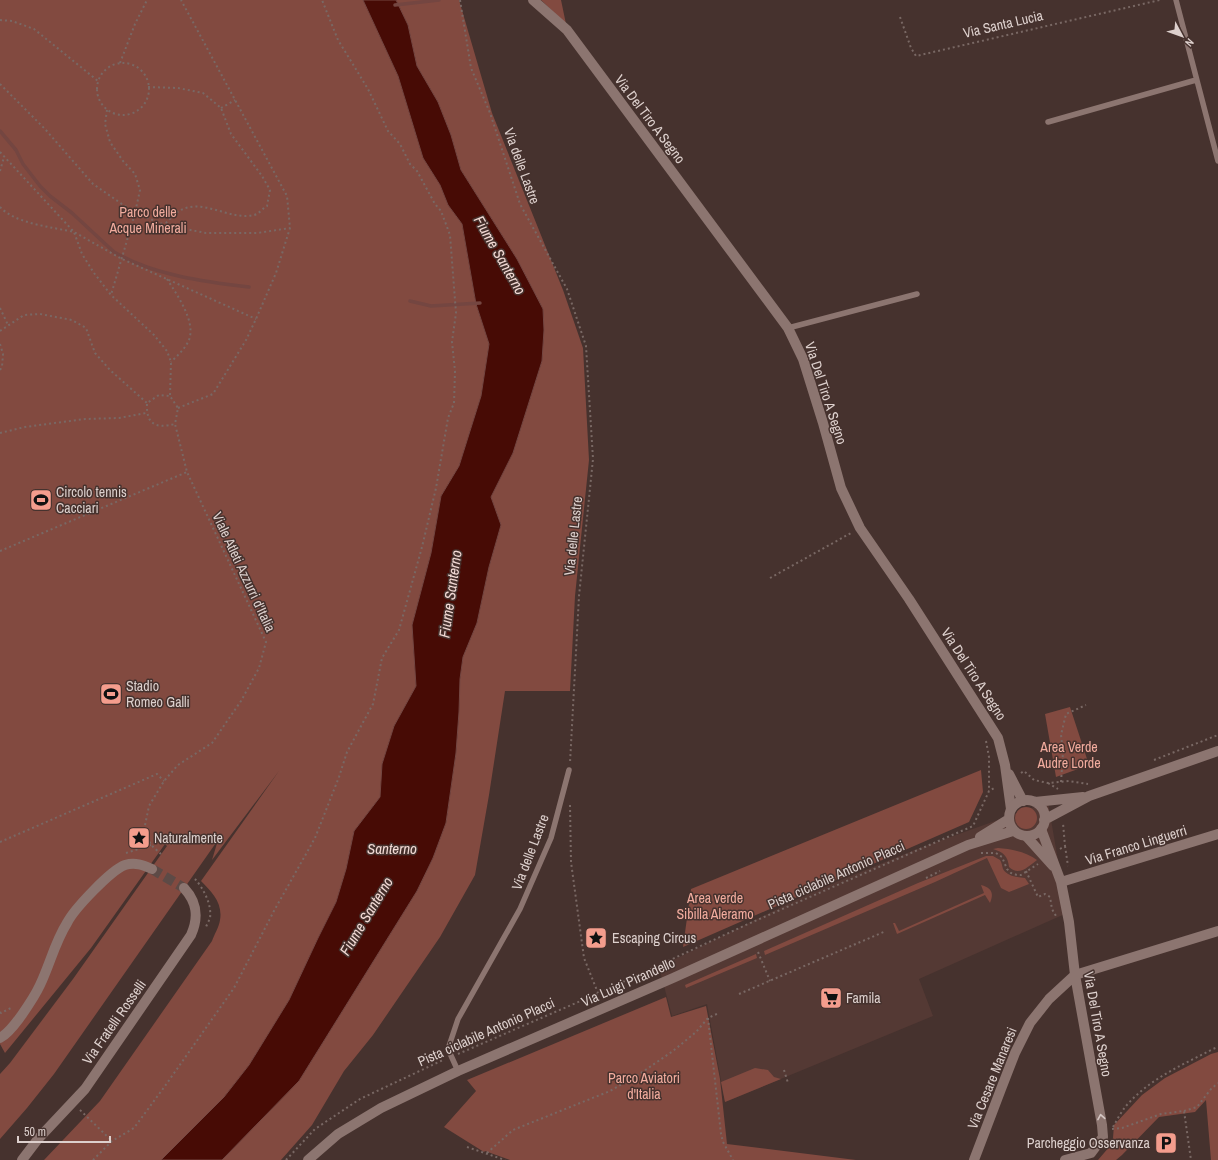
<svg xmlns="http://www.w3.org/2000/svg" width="1218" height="1160" font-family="'Archivo Narrow',sans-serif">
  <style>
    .built { fill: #543934 }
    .green { fill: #824a40 }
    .water { fill: #470b05; stroke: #744641 }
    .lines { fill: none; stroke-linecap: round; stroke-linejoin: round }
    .stream { stroke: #744641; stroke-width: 3.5 }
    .street-tunnel { stroke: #5d4a46; stroke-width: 10; stroke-dasharray: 10 5; stroke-linecap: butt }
    .path { stroke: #796864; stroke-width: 2; stroke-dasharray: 2 3; stroke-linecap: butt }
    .lane { stroke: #8c7570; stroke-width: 5.5 }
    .street { stroke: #8c7570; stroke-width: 10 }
    .secondary { stroke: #8c7570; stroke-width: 10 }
    .oneway { stroke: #d5c7c4 }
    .labels { text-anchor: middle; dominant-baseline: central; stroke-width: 3; stroke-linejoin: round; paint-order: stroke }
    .street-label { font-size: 14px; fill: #ddd0cd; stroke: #46322e }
    .park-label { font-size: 14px; fill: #f2ac9e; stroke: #46322e }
    .poi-label { font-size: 14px; fill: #ddd0cd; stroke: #46322e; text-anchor: start }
    .water-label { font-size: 15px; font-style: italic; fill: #f3dad5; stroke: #46322e }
  </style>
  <rect width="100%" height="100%" fill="#46322e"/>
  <!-- built -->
  <path class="built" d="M1048 802 1067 913 919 979 933 1016 725 1102 707 1004 672 1016 659 967 814 891 917 849Z"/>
  <!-- green -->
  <path class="green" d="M0 0H363L398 76 423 158 440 185 448 205 462 224 476 304 489 344 481 396 459 466 441 496 431 553 412 625 416 686 394 726 382 764 380 797 354 831 346 869 336 902 318 938 289 1000 249 1065 224 1097 161 1160H44L100 1101 212 941C214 935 219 927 220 920 223 903 212 892 201 881L279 771 212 860 218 840 54 1074 27 1108 0 1139V1074L10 1063 73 979 167 846 165 844 91 948 5 1053 0 1044Z
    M396 0H459L492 113 563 290 583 348 589 460 575 596 570 691H505L489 795 475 875 440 937 373 1035 344 1071 312 1125 281 1160H222L299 1081 417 891 433 858 446 823 456 753 459 712 460 679 463 657 477 623 489 567 501 525 491 497 513 453 542 361 544 330 543 309 517 259 461 170 451 135 438 102 417 66 408 25Z
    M541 0H561L566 24Z
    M1070 707 1089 765 1056 777 1045 714Z
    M981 770 983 792 969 822 683 947 691 889Z
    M1015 818a11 11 0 1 1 22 0a11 11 0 1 1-22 0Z
    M998 848C1011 849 1027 852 1037 860 1029 866 1019 877 1009 867 1008 856 1003 852 993 849Z
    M986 856H993L1000 860C1002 863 1002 866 1003 869 1008 877 1018 877 1025 878L1029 884 1009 892 1001 888 987 858 935 882 765 955 764 951 918 883Z
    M981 885C992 888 994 893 990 903L985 895 897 934 893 923H895L899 931 984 893Z
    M756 954 757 958 686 988 685 985Z
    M666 997 671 1017 706 1006 720 1079 727 1144 856 1160H510L485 1151 484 1152 444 1127 476 1091 467 1080Z
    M1218 1052V1160H1211L1206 1100 1195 1112 1159 1117 1122 1155 1116 1160H1098L1110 1146 1113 1138 1114 1125 1142 1095 1165 1078 1211 1054Z
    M755 1068 768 1070 774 1077 781 1079 725 1102 721 1082Z"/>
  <!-- water -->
  <path class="water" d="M363 0H396L408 25 417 66 438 102 451 135 461 170 517 259 543 309 544 330 542 361 513 453 491 497 501 525 489 567 477 623 463 657 460 679 459 712 456 753 446 823 433 858 417 891 299 1081 222 1160H161L224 1097 249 1065 289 1000 318 938 336 902 346 869 354 831 380 797 382 764 394 726 416 686 412 625 431 553 441 496 459 466 481 396 489 344 476 304 462 224 448 205 440 185 423 158 398 76Z"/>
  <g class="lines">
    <!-- stream -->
    <path class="stream" d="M395 5 439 0
      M0 131 16 150 23 164 40 186 50 196 72 213 114 252C153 275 205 282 249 287
      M410 301 431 306 480 303"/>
    <!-- street-tunnel -->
    <path class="street-tunnel" d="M152 869 184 888"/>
    <!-- path -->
    <path class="path" d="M460 0 471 68 490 113 520 204 567 289 586 346 593 459 579 596 570 763
      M900 17 911 48 916 56 1160 0
      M0 20 12 21 34 29 98 81
      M120 63 135 24 147 0
      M97 89a26 26 0 1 1 52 0a26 26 0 1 1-52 0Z
      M0 84 45 129 93 184 135 213 165 225 206 233H257L290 228
      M148 87 178 88 203 93 221 108 231 134 262 176 270 190 267 206C263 208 259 214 254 215 229 221 203 197 179 211 174 214 169 220 165 224
      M221 108 235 100
      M107 110 105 124 110 142 123 161 135 174 140 190 135 213 111 295
      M0 152 74 232 122 259 256 319
      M0 171 4 157
      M0 207C16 224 52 227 74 232L82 254 94 273 111 295 154 335 167 351 171 362 170 396
      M167 279C177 295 196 321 189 340 185 349 178 355 171 362
      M0 308 8 325
      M0 331 24 315 40 314 72 320 86 328 95 353 110 370 147 403
      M0 344 3 354 2 367 0 370
      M178 408 213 394 246 340 256 319 276 273 290 228 287 196 181 0
      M0 433 25 427 85 419 119 418 146 413
      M0 551 187 472
      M770 578 851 533
      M986 741 989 757V791
      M1154 760 1218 735
      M1021 773 1024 771 1034 780 1048 783 1069 781 1088 784
      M1061 782 1063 753 1061 735 1066 714 1086 705
      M1048 783 1058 789
      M570 805 571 862 584 958 598 993
      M0 842 157 774 164 781
      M1065 846 1068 866
      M1060 849 1065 846 1063 823
      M126 853 151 845
      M981 853H996L1002 857 1007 869 1011 873 1017 875H1021L1038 864
      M161 854 151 845 144 830 149 806 164 781 178 765 212 743 241 701 259 668 266 642 187 472 175 424 178 408 170 396 159 395 147 403C146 424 155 429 175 424
      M1026 871 1038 897 1045 894 1050 897 1052 909 1056 916
      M926 878 940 871
      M195 879C203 888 212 904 210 918 209 921 207 924 206 927
      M758 952 770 981
      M739 994 886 931
      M0 1012 1 1013 13 1007
      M708 1018 721 1134 723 1142 733 1160
      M458 1054 599 993 748 924 973 826 989 791 996 787
      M784 1070 788 1083
      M80 1110 112 1141
      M1184 1111 1197 1107 1211 1089 1218 1083
      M1113 1127C1117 1120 1121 1112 1126 1106 1149 1079 1182 1065 1213 1049L1218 1047
      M1112 1129 1122 1128 1161 1114 1184 1111 1191 1160
      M467 1147 505 1160
      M487 1153 513 1130 610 1091 641 1073 673 1051 696 1032 708 1018 719 1013
      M93 1160 112 1141 134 1128 165 1086 234 988 275 909 315 838 339 777 347 752 373 704 382 658 399 630 422 547 436 488 448 418 454 403 455 371 452 342 456 313 450 235 441 211 435 204 417 171 410 164 400 144 388 131 368 89 338 40 322 0
      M286 1160 315 1129 360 1099 443 1060"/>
    <!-- lane -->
    <path class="lane" d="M1176 0 1218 161
      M1048 122 1196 80
      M788 328 917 294
      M458 1071 448 1049 458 1019 520 909 551 838 569 770"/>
    <!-- street -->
    <path class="street" d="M533 0 567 30 788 328 803 359 823 423 841 488 860 528 909 599 998 738 1005 765 1011 809
      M1009 774 1023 801
      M1041 829 1061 882 1069 922 1075 975 1102 1125 1103 1137 1091 1153 1065 1160
      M1026 836 1053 866
      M1061 882 1218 834
      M0 1038C9 1033 15 1024 21 1016 28 1006 35 996 40 985 50 964 55 942 67 923 74 909 111 870 125 865 135 862 143 865 152 869
      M22 1160 38 1139 85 1089 191 935C199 917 197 902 184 888
      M974 1160 1001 1089 1015 1053 1030 1023 1049 999 1075 975 1218 931"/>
    <!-- secondary -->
    <path class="secondary" d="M1009 818a18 18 0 1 1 36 0a18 18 0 1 1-36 0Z
      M1035 802 1083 797
      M1044 820 1089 796 1218 751
      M980 837 1009 819
      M308 1160 338 1134 381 1108 458 1071 673 978 968 845 1013 831"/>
  </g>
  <!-- one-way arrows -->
  <defs><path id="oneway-chevron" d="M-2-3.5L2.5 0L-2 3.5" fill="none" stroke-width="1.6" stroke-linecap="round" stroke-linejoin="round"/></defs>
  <use class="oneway" href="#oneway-chevron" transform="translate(1101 1117) rotate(-100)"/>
  <!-- icons -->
  <defs>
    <g id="stadium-square" transform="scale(1.15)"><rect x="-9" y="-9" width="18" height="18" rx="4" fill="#f49d8d" stroke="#46322e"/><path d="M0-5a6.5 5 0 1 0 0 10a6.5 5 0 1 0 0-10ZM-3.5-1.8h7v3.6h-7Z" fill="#111"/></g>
    <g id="sight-square" transform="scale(1.15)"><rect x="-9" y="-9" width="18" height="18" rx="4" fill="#f49d8d" stroke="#46322e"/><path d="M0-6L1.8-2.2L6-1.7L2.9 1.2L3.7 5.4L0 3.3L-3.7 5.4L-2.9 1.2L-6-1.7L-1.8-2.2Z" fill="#111"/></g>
    <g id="supermarket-square" transform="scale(1.15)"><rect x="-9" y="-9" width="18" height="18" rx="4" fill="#f49d8d" stroke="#46322e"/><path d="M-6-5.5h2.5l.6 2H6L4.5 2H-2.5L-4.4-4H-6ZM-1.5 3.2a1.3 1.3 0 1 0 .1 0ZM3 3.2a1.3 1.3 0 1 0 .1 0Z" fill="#111"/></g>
    <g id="parking-square" transform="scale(1.15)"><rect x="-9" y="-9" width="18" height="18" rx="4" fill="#f49d8d" stroke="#46322e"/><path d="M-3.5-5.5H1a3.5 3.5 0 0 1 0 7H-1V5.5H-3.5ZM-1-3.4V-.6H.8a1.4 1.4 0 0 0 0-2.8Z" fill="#111"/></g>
  </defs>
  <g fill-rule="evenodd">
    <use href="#stadium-square" x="41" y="500"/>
    <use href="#stadium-square" x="111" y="694"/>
    <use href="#sight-square" x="139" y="838"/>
    <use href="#sight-square" x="596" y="938"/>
    <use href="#supermarket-square" x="831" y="998"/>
    <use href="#parking-square" x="1166" y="1143"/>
  </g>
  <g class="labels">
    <!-- street labels -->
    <g class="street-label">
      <text transform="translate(1003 24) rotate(-13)">Via Santa Lucia</text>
      <text transform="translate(650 119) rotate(53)">Via Del Tiro A Segno</text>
      <text transform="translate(522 166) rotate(70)">Via delle Lastre</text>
      <text transform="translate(826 393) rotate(72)">Via Del Tiro A Segno</text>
      <text transform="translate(573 536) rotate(-84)">Via delle Lastre</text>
      <text transform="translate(244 572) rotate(65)">Viale Atleti Azzurri d'Italia</text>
      <text transform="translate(974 674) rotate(57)">Via Del Tiro A Segno</text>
      <text transform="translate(1136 845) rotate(-17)">Via Franco Linguerri</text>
      <text transform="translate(530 852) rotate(-69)">Via delle Lastre</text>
      <text transform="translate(836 875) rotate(-24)">Pista ciclabile Antonio Placci</text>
      <text transform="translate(628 982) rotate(-24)">Via Luigi Pirandello</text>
      <text transform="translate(114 1022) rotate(-55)">Via Fratelli Rosselli</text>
      <text transform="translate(1098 1024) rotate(80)">Via Del Tiro A Segno</text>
      <text transform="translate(486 1032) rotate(-24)">Pista ciclabile Antonio Placci</text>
      <text transform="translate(992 1078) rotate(-68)">Via Cesare Manaresi</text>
    </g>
    <!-- park labels -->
    <g class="park-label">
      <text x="148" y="212">Parco delle<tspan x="148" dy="16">Acque Minerali</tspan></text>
      <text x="1069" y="747">Area Verde<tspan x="1069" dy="16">Audre Lorde</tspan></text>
      <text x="715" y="898">Area verde<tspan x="715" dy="16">Sibilla Aleramo</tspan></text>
      <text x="644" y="1078">Parco Aviatori<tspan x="644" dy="16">d'Italia</tspan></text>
    </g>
    <!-- poi labels -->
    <g class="poi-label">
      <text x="56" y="492">Circolo tennis<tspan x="56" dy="16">Cacciari</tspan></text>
      <text x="126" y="686">Stadio<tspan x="126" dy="16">Romeo Galli</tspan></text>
      <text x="154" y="838">Naturalmente</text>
      <text x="612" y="938">Escaping Circus</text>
      <text x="846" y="998">Famila</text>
      <text x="1150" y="1143" text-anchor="end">Parcheggio Osservanza</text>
    </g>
    <!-- water labels -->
    <g class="water-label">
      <text transform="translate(500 255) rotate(60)">Fiume Santerno</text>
      <text transform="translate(450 594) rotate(-82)">Fiume Santerno</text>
      <text x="392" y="848">Santerno</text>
      <text transform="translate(366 916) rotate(-59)">Fiume Santerno</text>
    </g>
  </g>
  <!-- north arrow -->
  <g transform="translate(1182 36) rotate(131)" stroke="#46322e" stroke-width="3" paint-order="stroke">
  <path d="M0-3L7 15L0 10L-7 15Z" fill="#ddd0cd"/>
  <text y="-6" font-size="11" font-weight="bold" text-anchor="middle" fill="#ddd0cd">N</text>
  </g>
  <!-- scale -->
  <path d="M18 1136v6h92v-6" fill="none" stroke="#ddd0cd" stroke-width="2"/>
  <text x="24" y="1136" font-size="12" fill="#ddd0cd" stroke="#46322e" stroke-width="3" paint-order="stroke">50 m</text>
</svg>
